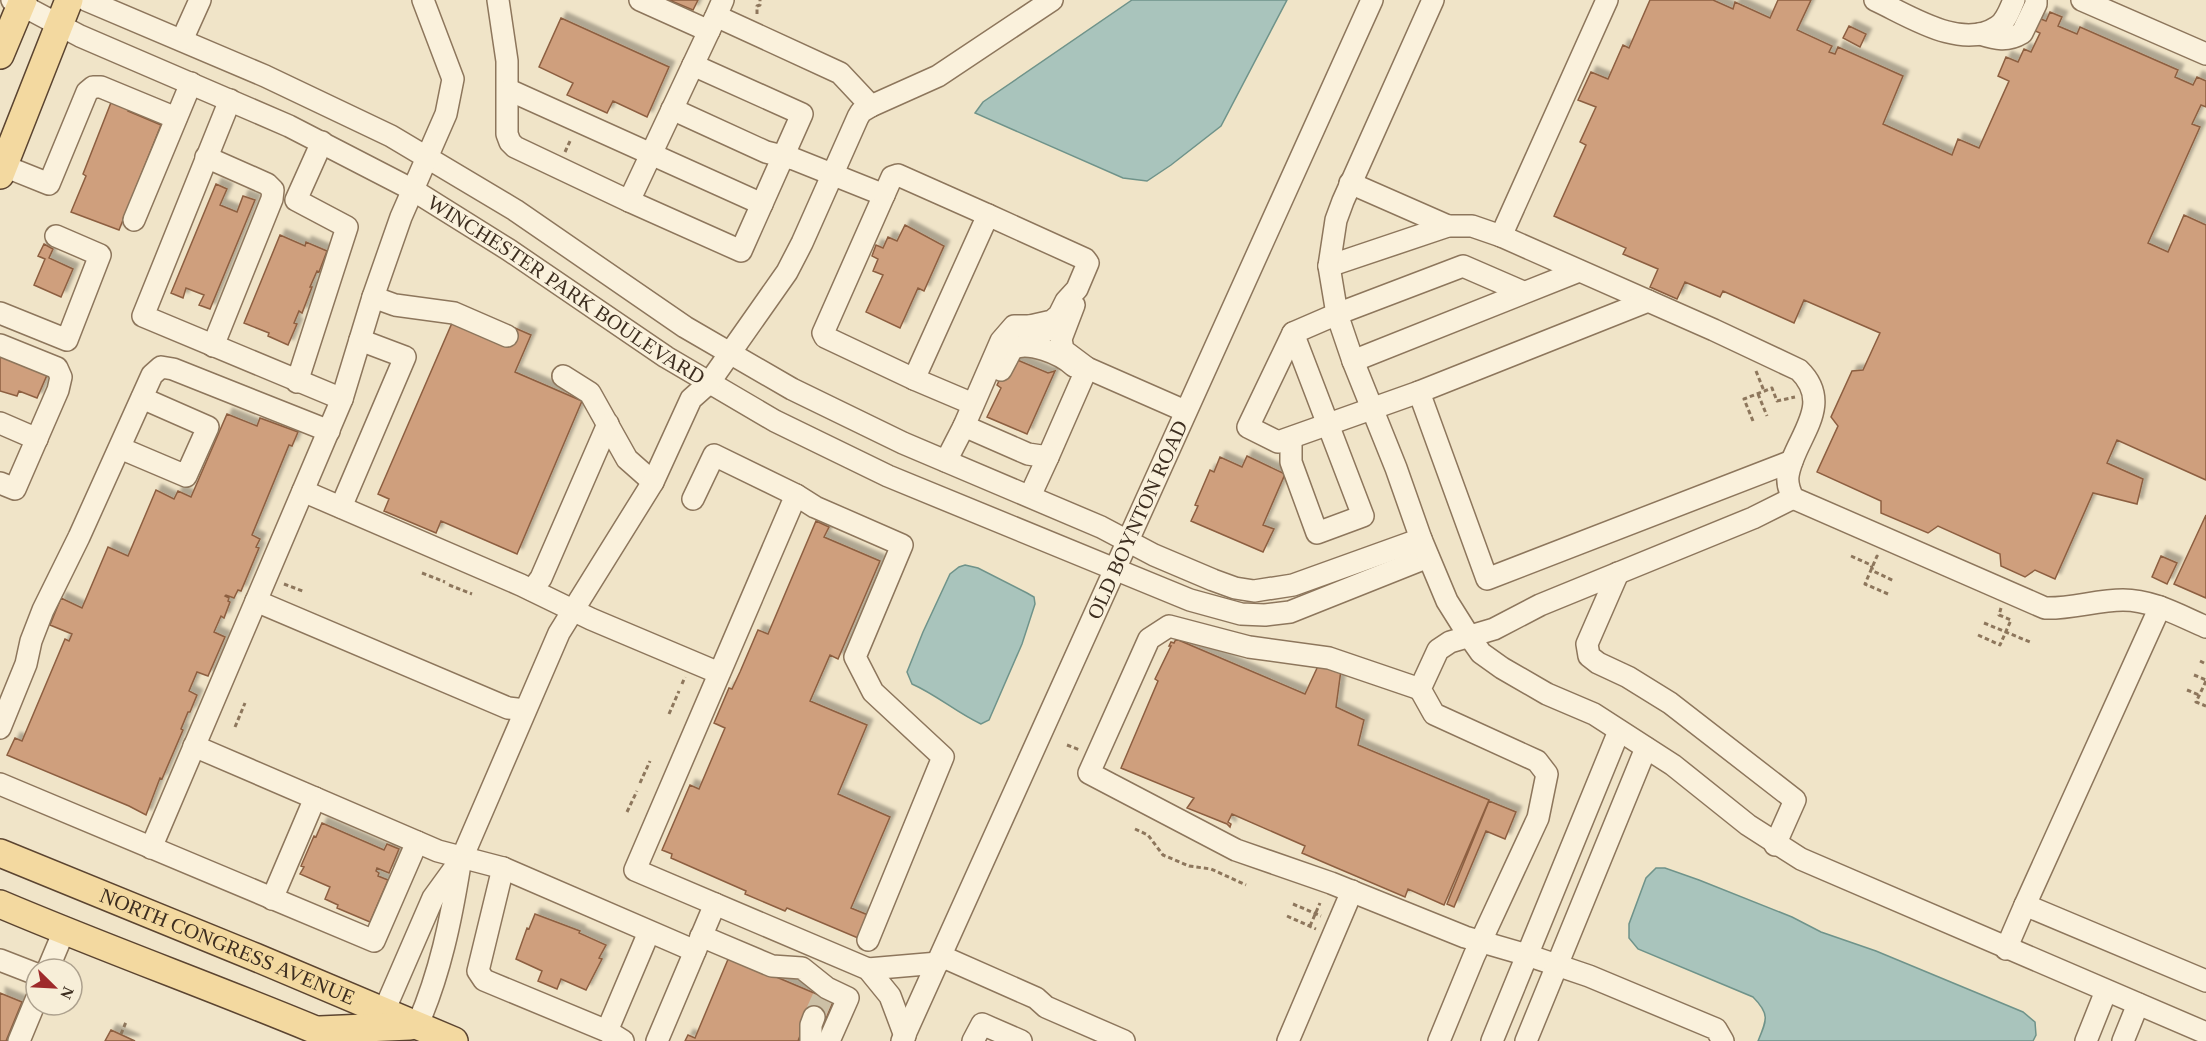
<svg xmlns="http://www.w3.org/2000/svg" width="2206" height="1041" font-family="Georgia,serif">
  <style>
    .water { fill: #a9c4bc; stroke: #6f938a; stroke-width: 1.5 }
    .building { fill: #cf9f7d; stroke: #8d5f41; stroke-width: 1.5; filter: url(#shadow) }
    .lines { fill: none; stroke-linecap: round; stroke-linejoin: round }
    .minor-tunnel { stroke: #ccc0a6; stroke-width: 21; stroke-dasharray: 21 10; stroke-linecap: butt }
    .minor-casing { stroke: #8d765c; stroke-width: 24 }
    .major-casing { stroke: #5b4430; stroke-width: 30 }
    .path { stroke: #8d765c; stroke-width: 3; stroke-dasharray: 4.5 3; stroke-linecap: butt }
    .minor { stroke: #faf1dc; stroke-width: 21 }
    .major { stroke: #f3d9a0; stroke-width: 27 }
    .labels { text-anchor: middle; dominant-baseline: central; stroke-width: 4.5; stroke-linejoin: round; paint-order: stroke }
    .street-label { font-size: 21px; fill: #3d2e20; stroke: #f7eed8 }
  </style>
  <defs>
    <filter id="shadow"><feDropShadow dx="5.5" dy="-5.5" stdDeviation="1.5" flood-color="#0004"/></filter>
  </defs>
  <rect width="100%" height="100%" fill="#f0e4c8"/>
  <!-- water -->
  <path class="water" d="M1132 0H1287L1221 126 1171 165 1147 181 1123 178 975 113 983 102Z
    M965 565 978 568 1027 593 1034 597 1035 604 1022 644 989 720 981 724C957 713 937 695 912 684L907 672 923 632 950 574 959 567Z
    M1656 868H1665L1699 880 1792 917 1821 932 1876 951 2023 1012 2035 1022 2036 1035 2033 1041H1758C1767 1020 1770 1014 1753 997L1638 949 1629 938V924L1646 878Z"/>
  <!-- building -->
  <path class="building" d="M669 0H698L693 10Z
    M1650 0H1713L1733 9 1735 2 1770 18 1778 0H1811L1797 30 1832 46 1829 52 1835 54 1838 47 1903 76 1883 124 1952 155 1958 139 1979 148 2009 81 1998 76 2006 57 2018 62 2024 49 2031 52 2040 33 2031 29 2036 17 2046 21 2050 12 2062 17 2058 26 2077 34 2080 27 2178 70 2175 77 2193 85 2197 77 2206 81V107L2201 105 2192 124 2200 127 2148 243 2168 252 2184 215 2206 225V480L2117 440 2107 463 2143 479 2137 504 2093 493 2055 579 2035 570 2025 577 2001 566 2000 554 1938 526 1928 533 1881 513V501L1817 472 1838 426 1831 417 1852 371 1863 370 1880 333 1804 300 1794 323 1723 291 1720 297 1685 282 1677 299 1650 287 1658 269 1623 254 1626 248 1554 216 1586 145 1580 142 1596 107 1578 100 1591 72 1608 79 1623 45 1629 48Z
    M561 18 669 67 647 117 613 101 607 113 567 95 573 83 539 67Z
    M1849 26 1866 34 1860 47 1843 38Z
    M112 100 129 108 128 111 161 125 119 230 71 212 86 176 83 174Z
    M216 184 227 189 220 205 237 212 243 196 255 200 210 309 199 305 204 295 186 288 183 298 171 293Z
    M905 225 944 246 924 291 918 288 900 328 866 312 883 275 873 271 878 259 872 256 876 245 883 248 888 237 897 241Z
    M280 235 305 246 306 242 327 251 319 272 317 271 310 287H312L302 313 299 311 294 323 297 324 288 345 268 336 269 333 244 323Z
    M44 244 53 249 49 258 73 269 61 297 34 285 45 259 38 256Z
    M452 323 507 346 515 328 531 335 515 372 582 401 517 554 441 521 436 533 384 511 389 499 378 494Z
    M0 351 47 375 37 398 19 391 17 396 0 391Z
    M1015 359 1048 373 1055 371 1027 434 987 417 1001 388 997 385 1000 379Z
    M227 414 257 426 260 418 298 432 292 446 289 445 252 535 260 539 256 547 259 548 241 591 238 590 234 598 226 595 225 596 229 598 228 601 230 602 224 618 221 616 214 632 225 637 208 676 197 672 189 691 197 695 190 712H188L181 729 183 730 162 779 160 778 146 815 129 806 7 755 15 738 22 741 65 639 69 641 72 634 50 625 61 598 82 608 108 547 128 556 156 490 174 499 178 491 191 497Z
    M1247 456 1285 474 1263 525 1274 529 1263 552 1191 521 1198 506 1195 505 1210 470 1214 472 1220 457 1242 467Z
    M2206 515V598L2174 584Z
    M816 521 829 527 824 537 880 561 838 659 830 655 810 701 867 725 838 794 890 817 851 908 868 915 858 938 787 908 785 911 745 894 746 891 671 858 672 854 662 850 690 785 699 789 725 728 714 723 729 688 732 689 740 672 758 630 768 634Z
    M2161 556 2177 563 2167 584 2152 577Z
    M1176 639 1305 694 1318 666 1341 670 1336 707 1364 720 1358 745 1489 800 1444 905 1408 889 1405 897 1337 868 1302 853 1305 846 1232 814 1228 822 1231 824 1230 827 1227 824 1187 808 1194 798 1121 768 1158 681 1155 679 1171 646H1169L1171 642 1174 643Z
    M1489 801 1516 812 1505 839 1486 831 1454 907 1447 904Z
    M322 823 384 850 387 844 399 849 389 873 377 868 376 871 379 873 378 876 388 880 370 922 337 908 338 905 325 899 330 887 300 874 304 867 301 866 314 836 316 837Z
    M535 914 580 931 579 933 606 945 599 958 602 959 586 990 561 979 557 989 538 981 542 971 516 959 527 928 529 929Z
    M729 957 833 1001 825 1022 805 1013 800 1026 803 1028 798 1041H685L688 1035 695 1038Z
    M0 993 22 1002 6 1041H0Z
    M111 1030 135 1041H105Z"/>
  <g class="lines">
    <!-- minor-tunnel -->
    <path class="minor-tunnel" d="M814 1017 823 997"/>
    <!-- minor casing -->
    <g class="minor-casing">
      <g id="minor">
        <path id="s1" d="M12 0 80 36 289 126 413 190 509 250 666 357 775 421 888 476 1190 600 1241 614 1265 615 1290 612 1428 557"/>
        <path d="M86 0 265 76 391 136 515 210 685 327 792 389 903 443 1101 527 1154 555 1213 580 1235 588 1254 591 1293 585 1421 539"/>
        <path d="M498 0 507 61V134L510 142 515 147 629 201 741 251 802 114 693 65 709 31"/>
        <path d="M640 0 709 31 715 18"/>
        <path d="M723 0 716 16 840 73 871 106 938 76 1052 0"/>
        <path d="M1433 0 1343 201 1336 220 1329 266 1337 314 1353 361 1396 468 1421 539 1447 601 1469 636 1481 653 1502 668 1547 694 1594 714 1673 765 1748 825 1801 859 2206 1033"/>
        <path d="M1607 0 1501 236 1714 330 1799 370C1836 406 1793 439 1788 476 1787 484 1790 492 1793 498L2045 608C2071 609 2097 600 2123 600 2153 600 2180 616 2206 627"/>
        <path d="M1875 0C1908 15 1961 51 1997 27 2006 22 2010 9 2014 0"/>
        <path d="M2082 0 2206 54"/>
        <path d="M1980 34C1996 39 2007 42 2022 33L2036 4V0"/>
        <path d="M182 40 200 0"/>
        <path d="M509 90 762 204"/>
        <path d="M230 100 143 316 342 399"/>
        <path d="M672 109 766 152 794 159 884 195 823 333 825 337 914 379 988 215 1085 259 1088 263 1077 289 1066 301 1059 315 1052 321 1030 326"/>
        <path d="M206 157 267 184 273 190 272 199 213 346"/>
        <path d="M4 166 49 184 87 92 93 87H101L176 118"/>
        <path d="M1350 183 1448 226"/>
        <path d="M884 195 892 177 898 175 988 215"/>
        <path d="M629 201 693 65"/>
        <path d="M134 220 191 83"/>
        <path d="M1329 266 1448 226H1472L1501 236"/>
        <path d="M373 297 395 305 454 313 507 336"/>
        <path d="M1648 301 1419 392 1487 579 1792 461"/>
        <path d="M1074 305 1061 339 1063 350 1087 368 1185 411"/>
        <path d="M0 313 67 340 100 255 56 236"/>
        <path d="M0 345 57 368 61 377 58 390 15 489 0 483"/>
        <path d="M1353 361 1579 271"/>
        <path d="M1001 370 1012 349C1028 340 1061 354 1074 366"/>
        <path d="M563 376 590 393 627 459 653 482"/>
        <path d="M914 379 973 404"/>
        <path d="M297 382 347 227 296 200 322 142"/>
        <path d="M1419 392 1278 442 1248 427 1293 333 1337 314 1463 266 1523 292"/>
        <path d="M0 423 37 439"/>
        <path d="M964 426 1028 454 1048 457 1087 368"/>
        <path d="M1291 439V462L1317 533 1363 516 1293 333"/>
        <path d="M120 448 186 476 208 427 142 398"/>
        <path d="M946 461 964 426 1001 341 1014 326H1030L1044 332"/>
        <path d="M303 491 521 585 591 619 719 673"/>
        <path d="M796 495 815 507 902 545 855 657 873 692 943 757 868 940"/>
        <path d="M1030 496 1048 457"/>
        <path d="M693 499 714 455 796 495 635 870 868 969 890 996 905 1036"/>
        <path d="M341 507 405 357 360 340"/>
        <path d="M1618 573 1587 644 1589 656 1598 663 1628 677 1670 703 1795 800 1775 845"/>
        <path d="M532 590 541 578 608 424"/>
        <path d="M256 601 508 708 525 710"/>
        <path d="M2160 607 2025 905 2206 981"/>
        <path d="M1420 689 1329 658 1249 647 1169 626 1149 639 1089 773 1236 850 1331 883 1465 937 1527 955 1589 976 1716 1029 1723 1041"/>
        <path d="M0 728 26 664 31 641 43 610 79 537 152 375 161 367 173 369 329 431"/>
        <path d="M194 746 438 851 503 868 695 951"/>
        <path d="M0 784 374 941 417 842"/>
        <path d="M151 848 342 399 373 297 401 217 446 114 453 79 423 0"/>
        <path d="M503 868 478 971 484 980 607 1031 623 1041"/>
        <path d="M272 899 315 798"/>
        <path d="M701 936 772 966 802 968 827 988 848 998 829 1041"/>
        <path d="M2006 949 2025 905"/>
        <path d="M941 956 1036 998 1046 1007 1124 1041"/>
        <path d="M0 960 36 974"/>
        <path d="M48 969 64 931"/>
        <path d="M868 969 938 963"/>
        <path d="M384 1011 433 898 462 858 559 633 653 482 691 399 709 383 787 272 802 243 858 117 861 112 871 106"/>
        <path d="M417 1026C440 974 451 920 460 864"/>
        <path d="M607 1031 649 932"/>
        <path d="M19 1041 36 1000"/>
        <path d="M657 1041 715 904"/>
        <path d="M811 1041V1025L814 1017"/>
        <path id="s2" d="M902 1041 1372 0"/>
        <path d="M973 1041 982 1024 1021 1041"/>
        <path d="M1288 1041 1352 891"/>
        <path d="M1439 1041 1474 956 1538 818 1547 774 1537 761 1434 714 1420 689 1438 650 1450 642 1494 629 1540 605 1753 518 1793 498"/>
        <path d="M1492 1041 1619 731"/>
        <path d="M1526 1041 1646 748"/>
        <path d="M2086 1041 2106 991"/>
        <path d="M2123 1041 2138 1004"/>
      </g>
    </g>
    <!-- major casing -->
    <g class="major-casing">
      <g id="major">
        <path d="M0 55 23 0"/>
        <path d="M0 175 69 0"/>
        <path id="s3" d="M0 853 255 957 454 1041"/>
        <path d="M0 904C113 952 229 993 342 1041"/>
        <path d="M320 1030 410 1026"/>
      </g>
    </g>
    <!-- path -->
    <path class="path" d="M757 14V6L760 5V0
      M565 152 571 139
      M1756 371 1764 391
      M1758 394 1767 416
      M1753 421 1744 399 1772 388 1777 401 1795 397
      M1851 556 1871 565 1873 571 1894 581
      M1878 557 1877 556 1865 584 1888 594
      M422 573 445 582
      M284 584 305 592
      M449 585 472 594
      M1984 623 2030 642
      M1978 635 2000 645 2011 620 1999 615 2001 608
      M2200 661 2206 664
      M2194 675 2206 680
      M2206 681 2196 702 2206 706
      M682 684 685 677
      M2187 690 2199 695
      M669 714 679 691
      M235 727 245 703
      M1067 745 1080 750
      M640 783 650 761
      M627 812 637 791
      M1135 829 1148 835 1163 855 1189 866 1211 869 1246 885
      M1293 904 1321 916
      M1287 916 1316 929
      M1310 926 1320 903
      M121 1034 126 1022"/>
    <!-- minor -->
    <use href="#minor" class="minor"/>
    <!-- major -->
    <use href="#major" class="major"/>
  </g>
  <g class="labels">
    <!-- street labels -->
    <g class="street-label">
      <text stroke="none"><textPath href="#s1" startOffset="627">WINCHESTER PARK BOULEVARD</textPath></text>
      <text stroke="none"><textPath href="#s2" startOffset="572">OLD BOYNTON ROAD</textPath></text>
      <text stroke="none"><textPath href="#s3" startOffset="246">NORTH CONGRESS AVENUE</textPath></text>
    </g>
  </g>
  <!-- north arrow -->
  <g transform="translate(54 987) rotate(114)"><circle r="28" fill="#f7eed8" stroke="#ada18e" stroke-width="1.5"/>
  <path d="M0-4.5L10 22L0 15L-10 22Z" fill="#9e2a2b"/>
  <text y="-9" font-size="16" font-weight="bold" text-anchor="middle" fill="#3d2e20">N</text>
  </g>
</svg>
